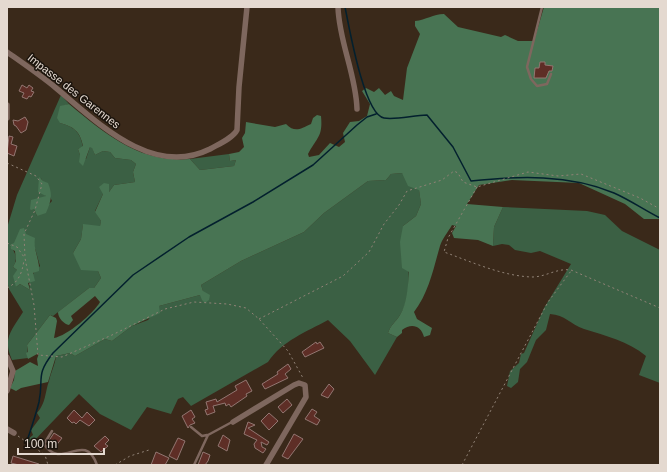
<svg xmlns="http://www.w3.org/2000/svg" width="667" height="472" font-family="Arial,sans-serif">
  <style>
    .green { fill: #3b6044; fill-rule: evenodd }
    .forest { fill: #487453 }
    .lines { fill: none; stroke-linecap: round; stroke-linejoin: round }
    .stream { stroke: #03202e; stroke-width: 1.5 }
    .building { fill: #5e2e26; stroke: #927671 }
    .path { stroke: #918377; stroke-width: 1; stroke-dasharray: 2 3; stroke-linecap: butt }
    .service { stroke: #7e675e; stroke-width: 2.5 }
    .minor { stroke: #7e675e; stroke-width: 5.5 }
    .labels { text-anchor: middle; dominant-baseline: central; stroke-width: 3; stroke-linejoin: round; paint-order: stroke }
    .street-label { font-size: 11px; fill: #e4d9d0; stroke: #1b140d }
  </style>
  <rect width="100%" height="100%" fill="#3a291a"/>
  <!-- green -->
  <path class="green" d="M61 95 69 104 60 107V123C74 127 80 131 83 147L78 149 80 155 86 159 90 147H92L95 155 103 151 110 152 115 158 131 160 136 164 133 172 135 182 114 185 109 192 103 194 95 211 101 221 100 227 83 225 81 239 73 253 98 271 101 278 94 288H89L53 316 50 315 27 345 28 358 12 360C2 338 12 330 23 312L9 289 7 281V228L17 195ZM41 178 52 201 37 216 34 209 46 197ZM14 244 34 245 40 266C32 274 28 280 30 290L20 284 16 287 17 270 13 267C18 259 16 253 10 246Z
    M229 154 230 161 236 160 234 166 200 170 190 159Z
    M402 173 419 189 421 204 416 216 403 226C407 252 415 292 400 315 395 323 391 324 388 333L397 337 375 375 350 341 328 320C306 332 282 341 268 362L191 406 183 397 178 399 171 414 147 407 131 430 100 414 79 394 31 444 27 440 33 435 31 430 40 418 37 413C46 403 45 392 49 381 51 372 55 365 56 356L70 353 75 356 105 339 112 341 132 326 148 320 159 306 200 295 203 291 201 285 241 261 304 232 324 213 368 181 386 180 391 174Z
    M503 207 587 211 605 215 622 231 660 250V383L639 375 646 356C628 341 606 336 584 329 570 324 565 315 550 314L546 330 536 340 527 362 520 369 518 382 511 388 507 386 510 371 519 363 521 354 524 353 544 308 571 264 540 251 531 253 515 250 509 245 502 244 493 246 494 227Z"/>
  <!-- forest -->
  <path class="forest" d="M544 7H660V219H644L625 204 579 183 512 180 479 185 467 204 503 207 494 227 493 246 478 240 454 238 452 233 456 226 452 225C448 232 442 239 440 246 433 270 429 292 414 312L417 319 432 328 430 335 424 337C421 325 411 323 402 330V333L397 337 388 333C391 324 395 323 400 315 407 304 408 286 409 272L402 268 400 242 403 226 416 216 421 204 419 190 408 186 402 173 391 174 386 180 368 181 324 213 304 232 241 261 201 285 203 291 210 295 209 300 205 303 202 300 200 295 159 306 160 313 132 326 112 341 105 339 75 356 70 353 56 356 48 382 21 388 16 391 10 388 14 380 15 371 30 362 38 366 37 359 39 353 28 359 26 353 28 352 27 345 50 315 56 318 57 321 54 338C67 336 94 313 100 302L95 296 71 316 73 320 69 325C64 324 58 318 58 312L89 288H94L101 278 98 271 81 270 73 253 81 239 83 224 100 226 101 221 95 212 103 194 99 187 104 183 109 184V192L114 185 135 182 133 172 136 164 131 160 115 158 110 152 103 151 95 155 92 148 90 147 83 166 79 162 80 155 78 149 83 146C80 131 74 127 60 123L57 118 60 106 69 104C107 135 139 163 190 159L200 170 234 166 236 160 230 161 229 154 239 152 244 147 242 138 245 133 246 122 275 127 286 124C295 133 300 129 311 124L313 118 317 115 321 116C323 137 317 137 308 154L309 157 319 155 330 143 339 147 345 142 343 133 350 122 359 121 367 116 370 104 362 91 366 88 374 92 379 88 385 95 391 91 394 96 403 100 407 68 420 34 415 26V21C426 20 433 14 444 14L458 27 501 37 505 35 518 41H534Z
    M39 177 43 181 48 183C53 195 51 201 46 213L37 216 34 209 31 210 30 209 31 200 46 196 38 192Z
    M24 228 26 234 35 238C33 250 40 260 39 271L33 273 35 281 28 283 30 290 20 284 16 287 13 276 17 270 13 267 16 261 15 251 11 249 10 245 14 243 20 229Z"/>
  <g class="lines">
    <!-- stream -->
    <path class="stream" d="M345 7C349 26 364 115 384 118 397 120 414 115 427 115L453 147 471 181C518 176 569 174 614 193 630 200 644 210 660 218
      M28 438C32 426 36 414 39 402 44 378 35 376 53 353L133 275 189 237 253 202 313 165 357 125 367 117 376 114"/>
  </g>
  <!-- building -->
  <path class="building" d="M540 62H545V65L553 66 552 71H549L546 78H534L535 68H539Z
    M22 85 27 88 29 85 33 88 31 91 34 92 31 97 29 96 27 99 22 97 24 93 19 91Z
    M25 117 28 122 26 130 21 133 16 126 14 125 13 120 18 121Z
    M9 136 13 137 11 144 17 146 14 156 7 153Z
    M316 342 317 344 320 342 324 348 305 357 302 352Z
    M288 364 291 369 285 374 288 378 265 389 262 384 278 374 277 372Z
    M246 380 252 391 246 394 247 396 231 407 229 404 226 406 225 403 213 406 215 412 207 415 205 410 208 409 206 402 216 399 217 402 237 390 235 386Z
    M329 384 334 389 328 398 321 395Z
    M287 399 292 405 283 413 278 407Z
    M312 409 317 412 314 416 320 420 317 425 305 419Z
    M74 410 82 418 87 412 95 420 89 426 80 420 76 424 74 422 72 423 67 418Z
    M191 410 195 417 192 419 195 423 190 425 188 428 182 416Z
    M269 413 278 421 269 430 261 421Z
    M248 422 255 425 248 428 269 442 267 445 261 442 262 447 266 449 263 453 255 448 254 444 257 440 244 434Z
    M54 433 62 438 55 447 48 442Z
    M294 434 303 439 288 459 282 456Z
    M223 435 230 440 227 451 218 446Z
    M105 436 109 440 105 444 108 446 101 452 94 446Z
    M178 438 185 441 177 460 169 456Z
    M156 452 169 458 165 465H151Z
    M203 452 210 455 208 461 205 465H198Z
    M13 456 39 464V465H19L11 463Z"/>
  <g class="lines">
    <!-- path -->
    <path class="path" d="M7 163 36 176 42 184 35 210 24 234 25 258 34 305 38 355 62 357 112 335 165 309 194 302 227 304 246 308 259 319 288 351 303 378
      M477 187 448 238 444 252C472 262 502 276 532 277 546 277 556 268 571 270L660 308
      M7 243 17 247 24 257
      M7 288C19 282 22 273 24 260
      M259 319 343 276 369 252 384 224 399 205 407 191 442 180 454 171 458 173 463 182 477 187 528 172 558 176 581 174 640 198 660 209
      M18 436 45 455 48 465
      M115 465 130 456 149 450
      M462 465 548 302 571 271"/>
    <!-- service -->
    <path class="service" d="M542 7 527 67 531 79 537 86 547 84 551 74
      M191 427 202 436 207 435
      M52 431 44 444C62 472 84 429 97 465
      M194 465 208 435 232 422"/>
    <!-- minor -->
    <path class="minor" d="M338 7C339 42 356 74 357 109
      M7 52C24 64 40 75 56 88 97 122 152 178 210 149 219 144 233 138 237 130L239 87 247 7
      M7 105V118
      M7 357 13 371 7 391
      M233 422 294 385 299 383 305 385 306 397 266 465
      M7 429 14 433"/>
  </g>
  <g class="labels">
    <!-- street labels -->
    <g class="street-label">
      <text transform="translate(74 91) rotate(38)">Impasse des Garennes</text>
    </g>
  </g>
  <!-- border -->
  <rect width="667" height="472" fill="none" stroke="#e4d9d0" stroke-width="16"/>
  <!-- scale -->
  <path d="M18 448v6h86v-6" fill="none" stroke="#e4d9d0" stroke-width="2"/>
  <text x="24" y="448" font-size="12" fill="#e4d9d0" stroke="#1b140d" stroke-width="3" paint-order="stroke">100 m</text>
</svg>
